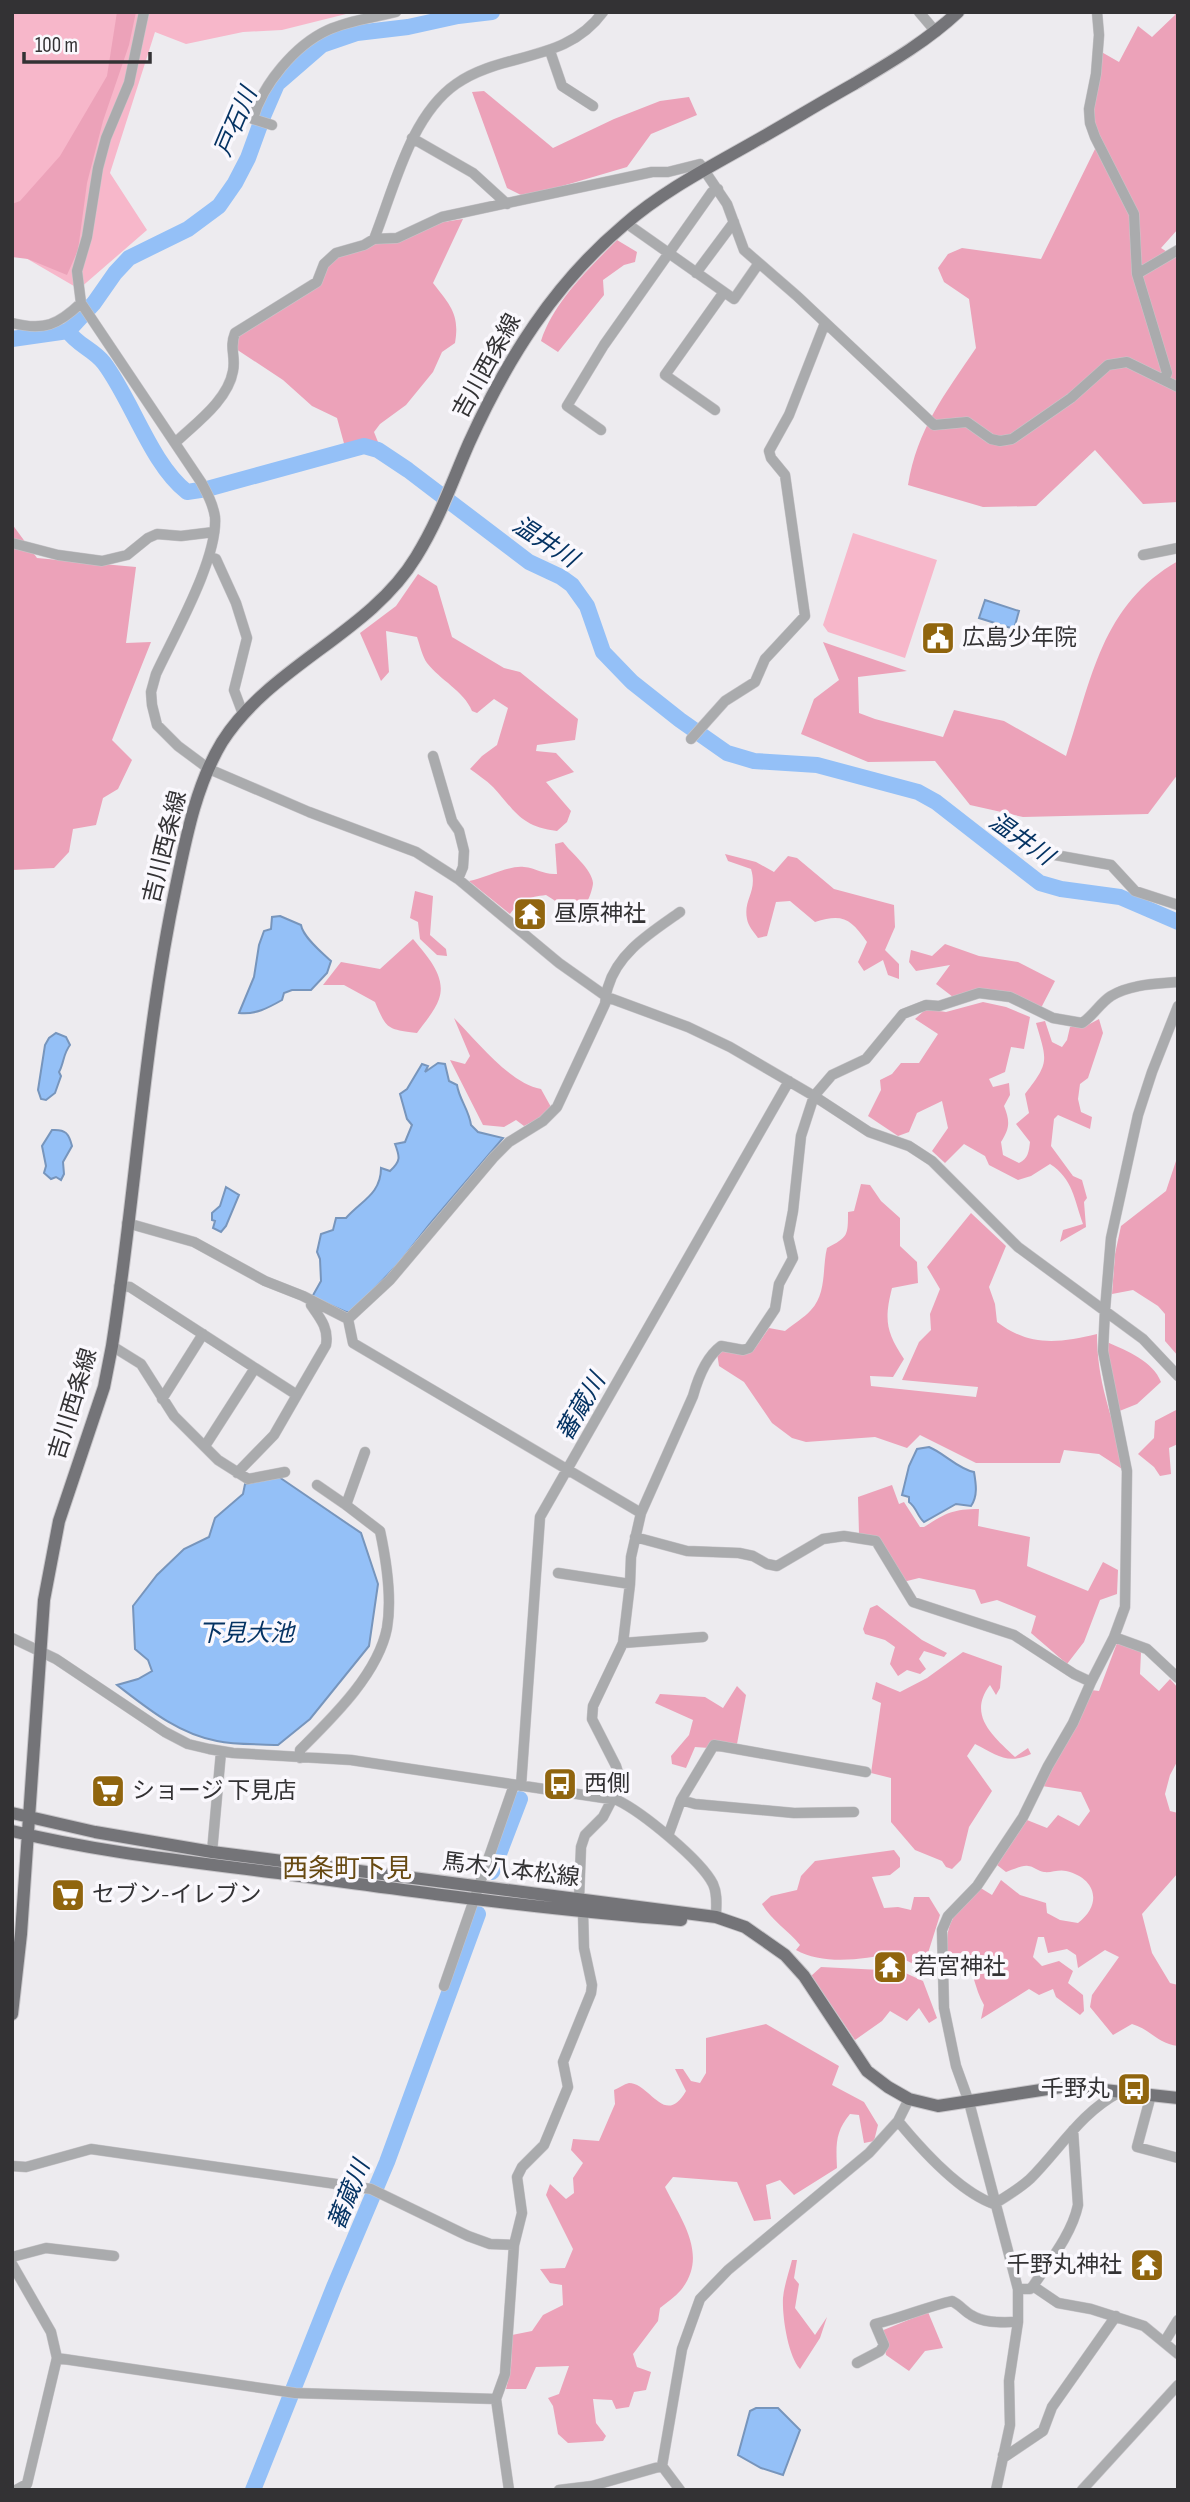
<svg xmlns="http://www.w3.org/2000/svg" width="1190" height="2502" font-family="'Sofia Sans Condensed','Noto Sans JP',sans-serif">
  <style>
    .green { fill: #f7b7ca }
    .forest { fill: #eca2b9 }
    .water { fill: #94c0f7; stroke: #7795bc; stroke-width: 2 }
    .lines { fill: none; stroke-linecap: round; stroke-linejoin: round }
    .river { stroke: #94c0f7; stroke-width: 16 }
    .minor-casing { stroke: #c8c6ca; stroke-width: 11 }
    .major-casing { stroke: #c8c6ca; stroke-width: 14 }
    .minor { stroke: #aaabad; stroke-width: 10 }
    .major { stroke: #747478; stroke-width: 12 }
    .labels { text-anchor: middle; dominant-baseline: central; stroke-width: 7; stroke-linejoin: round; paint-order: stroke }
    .street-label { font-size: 23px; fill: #333234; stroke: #faf8fd }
    .poi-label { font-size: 23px; fill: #333234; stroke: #faf8fd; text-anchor: start }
    .water-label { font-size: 24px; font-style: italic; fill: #053363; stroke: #faf8fd }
    .quarter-label { font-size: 26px; fill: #674912; stroke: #faf8fd }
  </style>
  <rect width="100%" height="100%" fill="#edebef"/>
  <!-- green -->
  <path class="green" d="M12 12H354L282 30 243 32 186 44 155 32 110 173 147 230 79 289 19 254 12 257Z
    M853 533 937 560 905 658 828 632 823 625Z"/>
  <!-- forest -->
  <path class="forest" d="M117 12H136L129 45 103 121 87 183 78 250 67 275 28 259 12 257V204L20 201 60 156 107 76Z
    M1174 12H1178V229L1161 248 1178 259V502L1143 504 1095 450 1036 506 983 507 908 485C917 429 945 394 976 348L969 299 944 282 938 268 948 254 962 248 1041 259 1097 145 1089 115 1098 50 1119 62 1138 26 1152 37 1175 15Z
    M484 91 553 148 614 119 660 101 689 97 697 115 651 134 627 167 525 197 507 188 472 92Z
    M463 219 433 283C450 305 460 314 455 343L442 352 433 372 406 405 380 424 374 432 380 447 366 444 345 447 337 418 312 406 283 380 236 349 239 335 316 287 332 258 443 222Z
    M617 240 637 252 635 262 624 265 603 280 604 295 558 352 541 341C553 303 589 268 617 240Z
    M12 524 37 558 136 567 126 643 151 642 112 740 132 760 118 789 103 798 96 825 73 829 69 852 54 868 12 870Z
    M1178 561V774L1148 814 1023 817 970 805 935 761 868 762 801 734 814 699 839 680 823 642 907 671 858 677 859 713 875 719 943 737 954 710 1004 721 1066 756C1092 679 1101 605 1178 561Z
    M418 574 437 586 452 637 504 668 520 672 578 719 575 740 537 745 536 751 556 753 574 772 546 782 571 811 567 822 557 831C521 827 515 811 493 787 486 780 478 775 470 769L482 756 497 745 508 708 494 699 477 713 472 711C464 691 440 680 427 663 422 656 420 645 417 637L386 631 389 672 381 681 360 633 396 606Z
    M563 842C571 853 592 869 593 883 593 887 590 896 588 900 580 921 558 902 546 895 529 897 520 900 510 914L469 881C486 878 509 865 524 867 537 868 543 875 557 874L555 844Z
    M725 854 756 862 774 872 788 856 797 858 834 889 894 905 895 927 885 950 899 964V979L888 975 883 960 864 971 858 962 867 942C851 919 843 913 815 922L790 901 776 902 767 936 758 938C754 932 748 926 747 919 743 899 758 892 751 869L728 861Z
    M415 891 433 896 430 935 446 949 447 956 437 955 420 939 418 922 410 918Z
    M413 939C426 955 447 976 439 999 435 1011 424 1023 417 1033 387 1029 387 1030 375 1002L344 985H323L341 962 380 969Z
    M945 944 979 956 1018 962 1055 981 1041 1008C1005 987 994 986 953 997L936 984 950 965 916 971 909 962 911 950 932 956Z
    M983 1002 1006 1007 1030 1017 1024 1049 1011 1047 1005 1072 989 1079 993 1087 1009 1083 1010 1095 1004 1106C1010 1121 1010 1128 1001 1142L1003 1155 1019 1163C1028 1159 1029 1151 1030 1142L1016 1124 1029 1113 1025 1094C1050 1062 1047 1061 1036 1023L1045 1021 1052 1042 1062 1047 1067 1040 1070 1027H1084L1099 1019 1103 1033 1088 1078 1080 1084 1078 1099 1081 1112 1092 1117 1090 1129 1058 1115 1054 1119 1051 1146 1073 1176 1082 1180 1087 1198 1084 1202 1086 1227 1060 1242 1063 1230 1083 1224C1074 1199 1073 1179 1050 1164L1031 1176 1018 1180 989 1165 985 1156 964 1144 945 1163 932 1151 948 1128 942 1101 917 1113 909 1132 898 1136 868 1116 881 1090 880 1080 892 1074 901 1063H919L938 1034 915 1019 926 1009 946 1012Z
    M454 1018C477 1041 509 1083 541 1089L551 1107 538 1119 524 1126 516 1120 504 1127 483 1125 450 1060 465 1064 470 1056Z
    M1178 1155V1356L1165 1341V1314L1158 1306 1133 1290 1112 1294 1115 1254 1121 1226 1166 1191Z
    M861 1184 870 1185 881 1201 900 1218V1246L917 1262 918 1283 892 1288C884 1320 886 1332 904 1359L893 1377 870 1376 871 1386 976 1397 978 1387 902 1380 919 1342 931 1330 930 1314 940 1289 927 1267 971 1213 1006 1246 989 1287 995 1304 997 1322C1030 1347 1059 1343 1097 1334 1097 1356 1100 1377 1106 1399 1112 1423 1122 1445 1122 1469L1099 1454 1064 1450 1060 1463H976L920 1435 907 1448 875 1437 806 1442 792 1438 772 1423 744 1382 719 1366 717 1353 728 1350 753 1351 769 1328 785 1331C793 1324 804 1318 811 1310 827 1293 822 1268 827 1248 848 1237 848 1236 848 1212L854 1211Z
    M1107 1342C1127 1351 1153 1361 1161 1382L1137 1404 1117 1412 1107 1363Z
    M1178 1409V1444L1169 1448 1171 1474 1160 1476 1154 1467 1138 1454 1154 1438 1155 1421Z
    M892 1485 899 1504 904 1502 920 1527H924C946 1513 953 1509 979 1509L978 1526 1030 1537 1027 1566 1088 1591 1103 1562 1118 1570 1117 1594 1100 1600 1084 1642 1067 1664 1031 1633 1036 1616 997 1600 981 1604 975 1590 919 1578 903 1582 878 1539 859 1534 858 1497Z
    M877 1605 922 1640 947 1653 944 1657 924 1651 919 1659 926 1669 920 1674 907 1670 898 1676 890 1664 895 1647 885 1640 865 1634 863 1629 870 1608Z
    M1117 1643 1141 1652 1140 1674 1159 1691 1170 1679 1178 1688V1760L1170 1775 1165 1794 1170 1811 1178 1813V1873L1142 1914 1152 1953 1170 1983 1178 1985V2046C1158 2044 1150 2029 1132 2024L1113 2035 1090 2007 1092 1995 1119 1957 1105 1950 1078 1968 1076 1955 1067 1949 1048 1953 1044 1937H1038L1033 1957 1042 1966 1059 1961 1073 1971 1068 1983 1083 1995 1084 2011 1080 2015 1056 1997 1053 1989 1039 1995 1029 1989 981 2019 984 2005C974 1988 974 1969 962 1953L947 1954C945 1918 957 1912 979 1887L992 1895 1001 1880 1020 1895 1046 1903 1047 1913 1060 1920 1078 1923C1103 1904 1096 1878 1066 1871 1059 1869 1051 1873 1044 1872 1038 1871 1033 1866 1028 1866 1022 1865 1012 1870 1006 1872L997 1865 1027 1820 1047 1828 1058 1815 1079 1826 1090 1811 1081 1792 1042 1786 1091 1690 1099 1691Z
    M963 1652 1002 1666 1000 1688 996 1695 990 1685C967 1715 993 1736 1015 1757L1028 1748 1031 1754C1007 1765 997 1755 975 1744L967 1756 992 1791 969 1827 961 1860 952 1869 946 1867 942 1861 915 1850 891 1822V1778L871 1773 881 1703 872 1699 876 1682 900 1692 927 1678Z
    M737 1686 746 1695 737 1744 709 1748 695 1747 686 1768 672 1764 671 1756 689 1735 693 1720 655 1703 660 1694 705 1697 723 1708Z
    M894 1850 900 1858V1867L890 1875 872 1877 884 1908 898 1907 911 1910 914 1897H929L940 1915 923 1969 892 1953C863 1960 822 1965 796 1950L800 1945C788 1930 771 1920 762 1904L771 1896 797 1890 801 1876 815 1861Z
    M821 1967 901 1971 923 1981 937 2018 929 2023 919 2008 907 2021 890 2011 882 2021 855 2040 811 1976Z
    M766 2024 839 2066 832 2085 864 2102 878 2125 874 2141 864 2143 859 2115 850 2114C835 2132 836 2145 837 2168L794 2195 780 2180 766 2185 771 2219 754 2221 737 2182 673 2177 665 2187C681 2220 709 2255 681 2290 675 2297 667 2302 660 2308L658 2321 633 2354 637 2367 651 2372 646 2390 634 2392 629 2407 616 2409 612 2400 593 2399 596 2423 606 2436 603 2441 568 2443 558 2434 553 2406 548 2398 559 2394 569 2366 536 2367 526 2389H506L511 2368 512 2335 532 2331 543 2315 563 2305 562 2285 550 2283 540 2269 565 2268 573 2249 546 2195 550 2184 566 2199 574 2193 573 2178 583 2163 571 2150 573 2139 599 2141 615 2104 614 2090C619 2088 624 2084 629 2083 650 2083 665 2128 686 2091L675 2069H683L691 2081 700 2083 706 2073V2038Z
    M792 2260H797L794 2278 799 2284 795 2308 815 2335 827 2317 820 2338 800 2369C788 2356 782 2316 783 2298 784 2286 789 2272 792 2260Z
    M928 2312 943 2348 925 2351 909 2371 886 2355 881 2331Z"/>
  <!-- water -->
  <path class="water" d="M985 600 1019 611 1014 629 979 618Z
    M280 916 301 925C303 937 322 953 331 961L327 973 311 990H292L284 993 282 1000C268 1008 255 1015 239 1013L254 977 259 945 264 931 271 929 272 917Z
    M56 1033 66 1037 70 1045C63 1054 64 1063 59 1072L61 1076 55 1093 46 1100 41 1099 38 1090 45 1045 49 1038Z
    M438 1063 445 1064 449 1081 457 1085C459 1099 469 1110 471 1125L478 1132 503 1138 429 1225 399 1263 352 1312H346L312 1297 321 1281 320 1259 317 1252 321 1234 333 1230 336 1218H346C361 1201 381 1194 381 1168L390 1171C401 1161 400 1157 395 1144L405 1142 412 1125 407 1119 400 1094 407 1089 422 1064 428 1066 425 1072Z
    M52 1130C66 1129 69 1134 72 1146L63 1162 64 1174 61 1180 56 1177 51 1179 44 1173 46 1166 42 1146Z
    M226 1187 239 1195 226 1226 221 1232 213 1228 215 1221 212 1220V1213L220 1206Z
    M929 1447C944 1453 958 1469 974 1472 976 1484 978 1496 971 1506L956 1504 924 1522C917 1516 917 1508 909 1502V1497L902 1495 909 1466 917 1449Z
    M279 1477 361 1533 378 1584 369 1646 310 1719 278 1745C258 1744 236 1745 217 1741 178 1734 147 1708 117 1685L138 1679 152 1671 148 1660 135 1649 133 1606 157 1575 184 1549 209 1537 215 1518 243 1494 245 1484Z
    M756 2408H778L800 2430 783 2475 761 2468 738 2455 750 2411Z"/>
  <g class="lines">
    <!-- river -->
    <path class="river" d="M68 331C77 345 93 349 104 363 132 400 151 464 187 492L207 489 364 446 378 450 408 470 529 562 561 577 572 585 587 606 603 652 632 682 680 720 727 753 754 761 817 765 918 792 936 802 1040 883 1061 889 1120 897 1178 922
      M68 331 94 303 115 273 129 258 188 229 219 206 235 183 248 158 264 114 277 84 322 45 357 33 408 27 458 16 492 12
      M12 339 68 331
      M492 1872 520 1799
      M253 2490 334 2287 387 2162 478 1914"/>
    <!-- minor casing -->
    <g class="minor-casing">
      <path id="minor" d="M144 12 129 83 106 138 98 168 87 237 77 271 81 303 201 482C207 493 213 504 215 517 218 559 174 635 156 674L151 692 152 705 157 725 178 746 209 769 309 812 416 852 458 879 559 963 607 997 688 1027 730 1047 814 1096 869 1132 909 1146 932 1161 1018 1247 1143 1339 1178 1376
        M919 12 936 32
        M1097 12 1099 35 1096 74 1089 109 1090 123 1095 137 1134 214 1137 274 1167 373 1164 379
        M550 51 562 86 593 106
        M272 125 253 119C262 85 295 45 328 30 349 20 373 18 396 12
        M412 138 473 173 507 204
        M626 223 724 292 665 375 715 410
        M374 239C394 189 410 116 456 84 503 51 565 64 603 12
        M696 273 734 222
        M1137 274 1178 250
        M724 292 734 299 759 263
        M12 323C44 331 58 325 81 303
        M601 430 567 406 604 345 712 192 718 189
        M176 442C196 423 228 400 233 371 236 356 229 348 235 333L317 282 324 264 336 253 364 245 374 239 397 238 442 217 652 172H668L700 164 727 204 744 250 797 296 934 425 967 422 991 439 1000 441 1012 439 1071 398 1108 365 1127 362 1178 387
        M12 543 58 555 102 561 127 555 148 538 157 534 181 536 214 532
        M1143 555 1178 548
        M210 557 216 559 236 603 247 638 234 690 243 714
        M691 739 725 701 755 682 765 659 805 616 785 475 771 458 769 451 789 415 825 323
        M433 756 452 821 459 831 464 851 463 867 458 879
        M1044 853 1111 865 1135 891 1178 905
        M127 1223 194 1242 265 1281 303 1296 348 1319
        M119 1286 130 1287 255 1368 205 1446
        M348 1319 390 1280 494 1157 509 1142 543 1121 557 1107 605 1004C606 998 606 992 608 987 618 952 652 932 680 912
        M348 1319 353 1343 641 1513
        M112 1346 141 1364 174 1416 218 1460 248 1479 285 1472
        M297 1395 326 1345C329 1328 320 1318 311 1305L312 1301
        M162 1399 203 1334
        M237 1473 274 1435 297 1395 255 1368
        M317 1485 346 1505
        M635 1537 687 1551 739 1553 753 1556 767 1564 777 1566 823 1539 844 1536 876 1541 913 1602 1014 1635 1074 1674 1091 1682
        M558 1573 630 1584
        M1114 1637 1147 1649 1178 1678
        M12 1638 56 1659 165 1732 188 1744 209 1749 233 1753 351 1760 617 1800C642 1812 701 1860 713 1884 718 1895 716 1906 716 1917
        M623 1643 703 1637
        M300 1758V1750C332 1718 378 1674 387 1628 392 1599 386 1559 380 1531L346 1505 365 1452
        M521 1786 540 1517 789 1081
        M681 1800 695 1804 794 1813 854 1812
        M668 1836 681 1800 714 1745 866 1772
        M212 1852 221 1752
        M579 1899 581 1847 585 1835 603 1817 621 1782 616 1766 592 1719 593 1706 623 1643 630 1584 631 1557 641 1513 693 1396C698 1378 706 1357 721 1346L743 1350 749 1348 775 1309 779 1284 793 1258 788 1237 793 1211 801 1136 814 1096 832 1075 866 1059 903 1014 926 1005 939 1006 979 993 1010 997 1053 1018 1082 1023C1093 1016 1100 1003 1111 996 1131 984 1156 984 1178 982
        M444 1986 514 1785
        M1151 2095 1137 2147 1178 2158
        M898 2121C921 2149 960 2192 994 2204 1007 2196 1019 2189 1030 2179 1061 2148 1080 2113 1120 2092
        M12 2166 26 2167 91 2149 371 2189 468 2236 490 2244 514 2245
        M12 2257 46 2248 114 2256
        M12 2264 51 2332 57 2358 27 2484 16 2490
        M1033 2286 1058 2303 1091 2309 1144 2326 1178 2354
        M1018 2289H1030L1033 2286C1049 2262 1072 2234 1078 2205L1073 2130
        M1165 2341 1178 2320
        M57 2358 295 2393 496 2399
        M857 2363 880 2351 884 2345 875 2324C901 2318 926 2307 952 2301 960 2305 964 2311 971 2315 985 2324 1003 2322 1018 2322
        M1003 2455 1006 2456 1043 2431 1052 2407 1116 2316
        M662 2466 682 2349 700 2299 728 2270 869 2153 898 2121 909 2099
        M509 2490 496 2399 505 2374 514 2245 522 2213 517 2177 522 2167 544 2145 568 2087 563 2062 591 1993 592 1985 584 1948 583 1912
        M559 2490 592 2486 662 2466 680 2490
        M996 2490 1010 2425 1009 2381 1018 2322V2289L969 2102 956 2066 944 2008 942 1930 948 1916 977 1886 1023 1817 1048 1766 1073 1723 1091 1682 1114 1637 1125 1607 1127 1471 1103 1351 1105 1310 1111 1238 1138 1115 1152 1072 1178 1006
        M1082 2490 1178 2385"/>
    </g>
    <!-- major casing -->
    <g class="major-casing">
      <path id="major" d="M12 1813 95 1832 212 1852 716 1917 745 1927 785 1955 804 1976 867 2071 888 2087 909 2099 938 2106 1067 2086 1178 2098
        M12 1831C102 1853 194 1862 285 1874 417 1892 548 1910 681 1920
        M12 2014 21 1934 44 1600 59 1521 104 1387 112 1346C136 1193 144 1038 176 886 186 838 196 785 222 742 270 666 370 633 416 557 439 520 452 482 469 443 507 359 554 284 624 225 663 191 708 168 752 143 786 124 820 103 854 84 891 62 927 41 958 12"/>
    </g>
    <!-- minor -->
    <use href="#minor" class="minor"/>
    <!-- major -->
    <use href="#major" class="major"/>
  </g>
  <!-- icons -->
  <defs>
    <g id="civic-square" transform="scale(1.75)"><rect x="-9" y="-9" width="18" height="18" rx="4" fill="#90650e" stroke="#faf8fd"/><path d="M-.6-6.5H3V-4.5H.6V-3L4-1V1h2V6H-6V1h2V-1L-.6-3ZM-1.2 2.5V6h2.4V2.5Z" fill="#fff"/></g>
    <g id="temple-square" transform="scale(1.75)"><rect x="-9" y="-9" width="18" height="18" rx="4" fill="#90650e" stroke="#faf8fd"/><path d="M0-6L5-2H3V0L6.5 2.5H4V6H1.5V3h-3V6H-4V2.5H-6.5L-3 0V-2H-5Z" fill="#fff"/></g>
    <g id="bus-square" transform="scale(1.75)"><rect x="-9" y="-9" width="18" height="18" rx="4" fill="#90650e" stroke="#faf8fd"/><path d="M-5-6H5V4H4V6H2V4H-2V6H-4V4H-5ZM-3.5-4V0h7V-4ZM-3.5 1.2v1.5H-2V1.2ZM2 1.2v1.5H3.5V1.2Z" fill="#fff"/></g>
    <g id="supermarket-square" transform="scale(1.75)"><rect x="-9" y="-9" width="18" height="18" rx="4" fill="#90650e" stroke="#faf8fd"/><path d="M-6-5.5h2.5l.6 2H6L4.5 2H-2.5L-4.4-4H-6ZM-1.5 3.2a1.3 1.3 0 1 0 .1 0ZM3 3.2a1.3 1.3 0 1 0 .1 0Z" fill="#fff"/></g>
  </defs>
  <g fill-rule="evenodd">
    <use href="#civic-square" x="938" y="638"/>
    <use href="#temple-square" x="530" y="914"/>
    <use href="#bus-square" x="560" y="1784"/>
    <use href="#supermarket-square" x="108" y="1791"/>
    <use href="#supermarket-square" x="68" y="1895"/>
    <use href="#temple-square" x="890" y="1967"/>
    <use href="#bus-square" x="1134" y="2089"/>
    <use href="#temple-square" x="1147" y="2265"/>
  </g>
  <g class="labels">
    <!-- street labels -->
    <g class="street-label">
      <text transform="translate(487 366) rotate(-61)">吉川西条線</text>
      <text transform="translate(165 847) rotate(-76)">吉川西条線</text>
      <text transform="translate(73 1404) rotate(-73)">吉川西条線</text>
      <text transform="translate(511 1870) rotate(7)">馬木八本松線</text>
    </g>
    <!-- poi labels -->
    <g class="poi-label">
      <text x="962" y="638">広島少年院</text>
      <text x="554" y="914">昼原神社</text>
      <text x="584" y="1784">西側</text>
      <text x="132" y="1791">ショージ 下見店</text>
      <text x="92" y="1895">セブン-イレブン</text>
      <text x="914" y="1967">若宮神社</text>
      <text x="1110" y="2089" text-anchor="end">千野丸</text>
      <text x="1122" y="2265" text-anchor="end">千野丸神社</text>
    </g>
    <!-- water labels -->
    <g class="water-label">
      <text transform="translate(236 122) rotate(-67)">戸石川</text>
      <text transform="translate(545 542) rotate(33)">温井川</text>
      <text transform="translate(1021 839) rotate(35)">温井川</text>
      <text transform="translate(581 1407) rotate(-60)">蕃蔵川</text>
      <text x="246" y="1633">下見大池</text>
      <text transform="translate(349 2195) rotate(-68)">蕃蔵川</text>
    </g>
    <!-- quarter labels -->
    <g class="quarter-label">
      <text x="347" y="1869">西条町下見</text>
    </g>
  </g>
  <!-- border -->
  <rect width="1190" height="2502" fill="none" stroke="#333234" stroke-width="28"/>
  <!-- scale -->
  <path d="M24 52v10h126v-10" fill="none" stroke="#333234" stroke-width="3.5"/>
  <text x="35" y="52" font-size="21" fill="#333234" stroke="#faf8fd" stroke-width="5" paint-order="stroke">100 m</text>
</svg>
